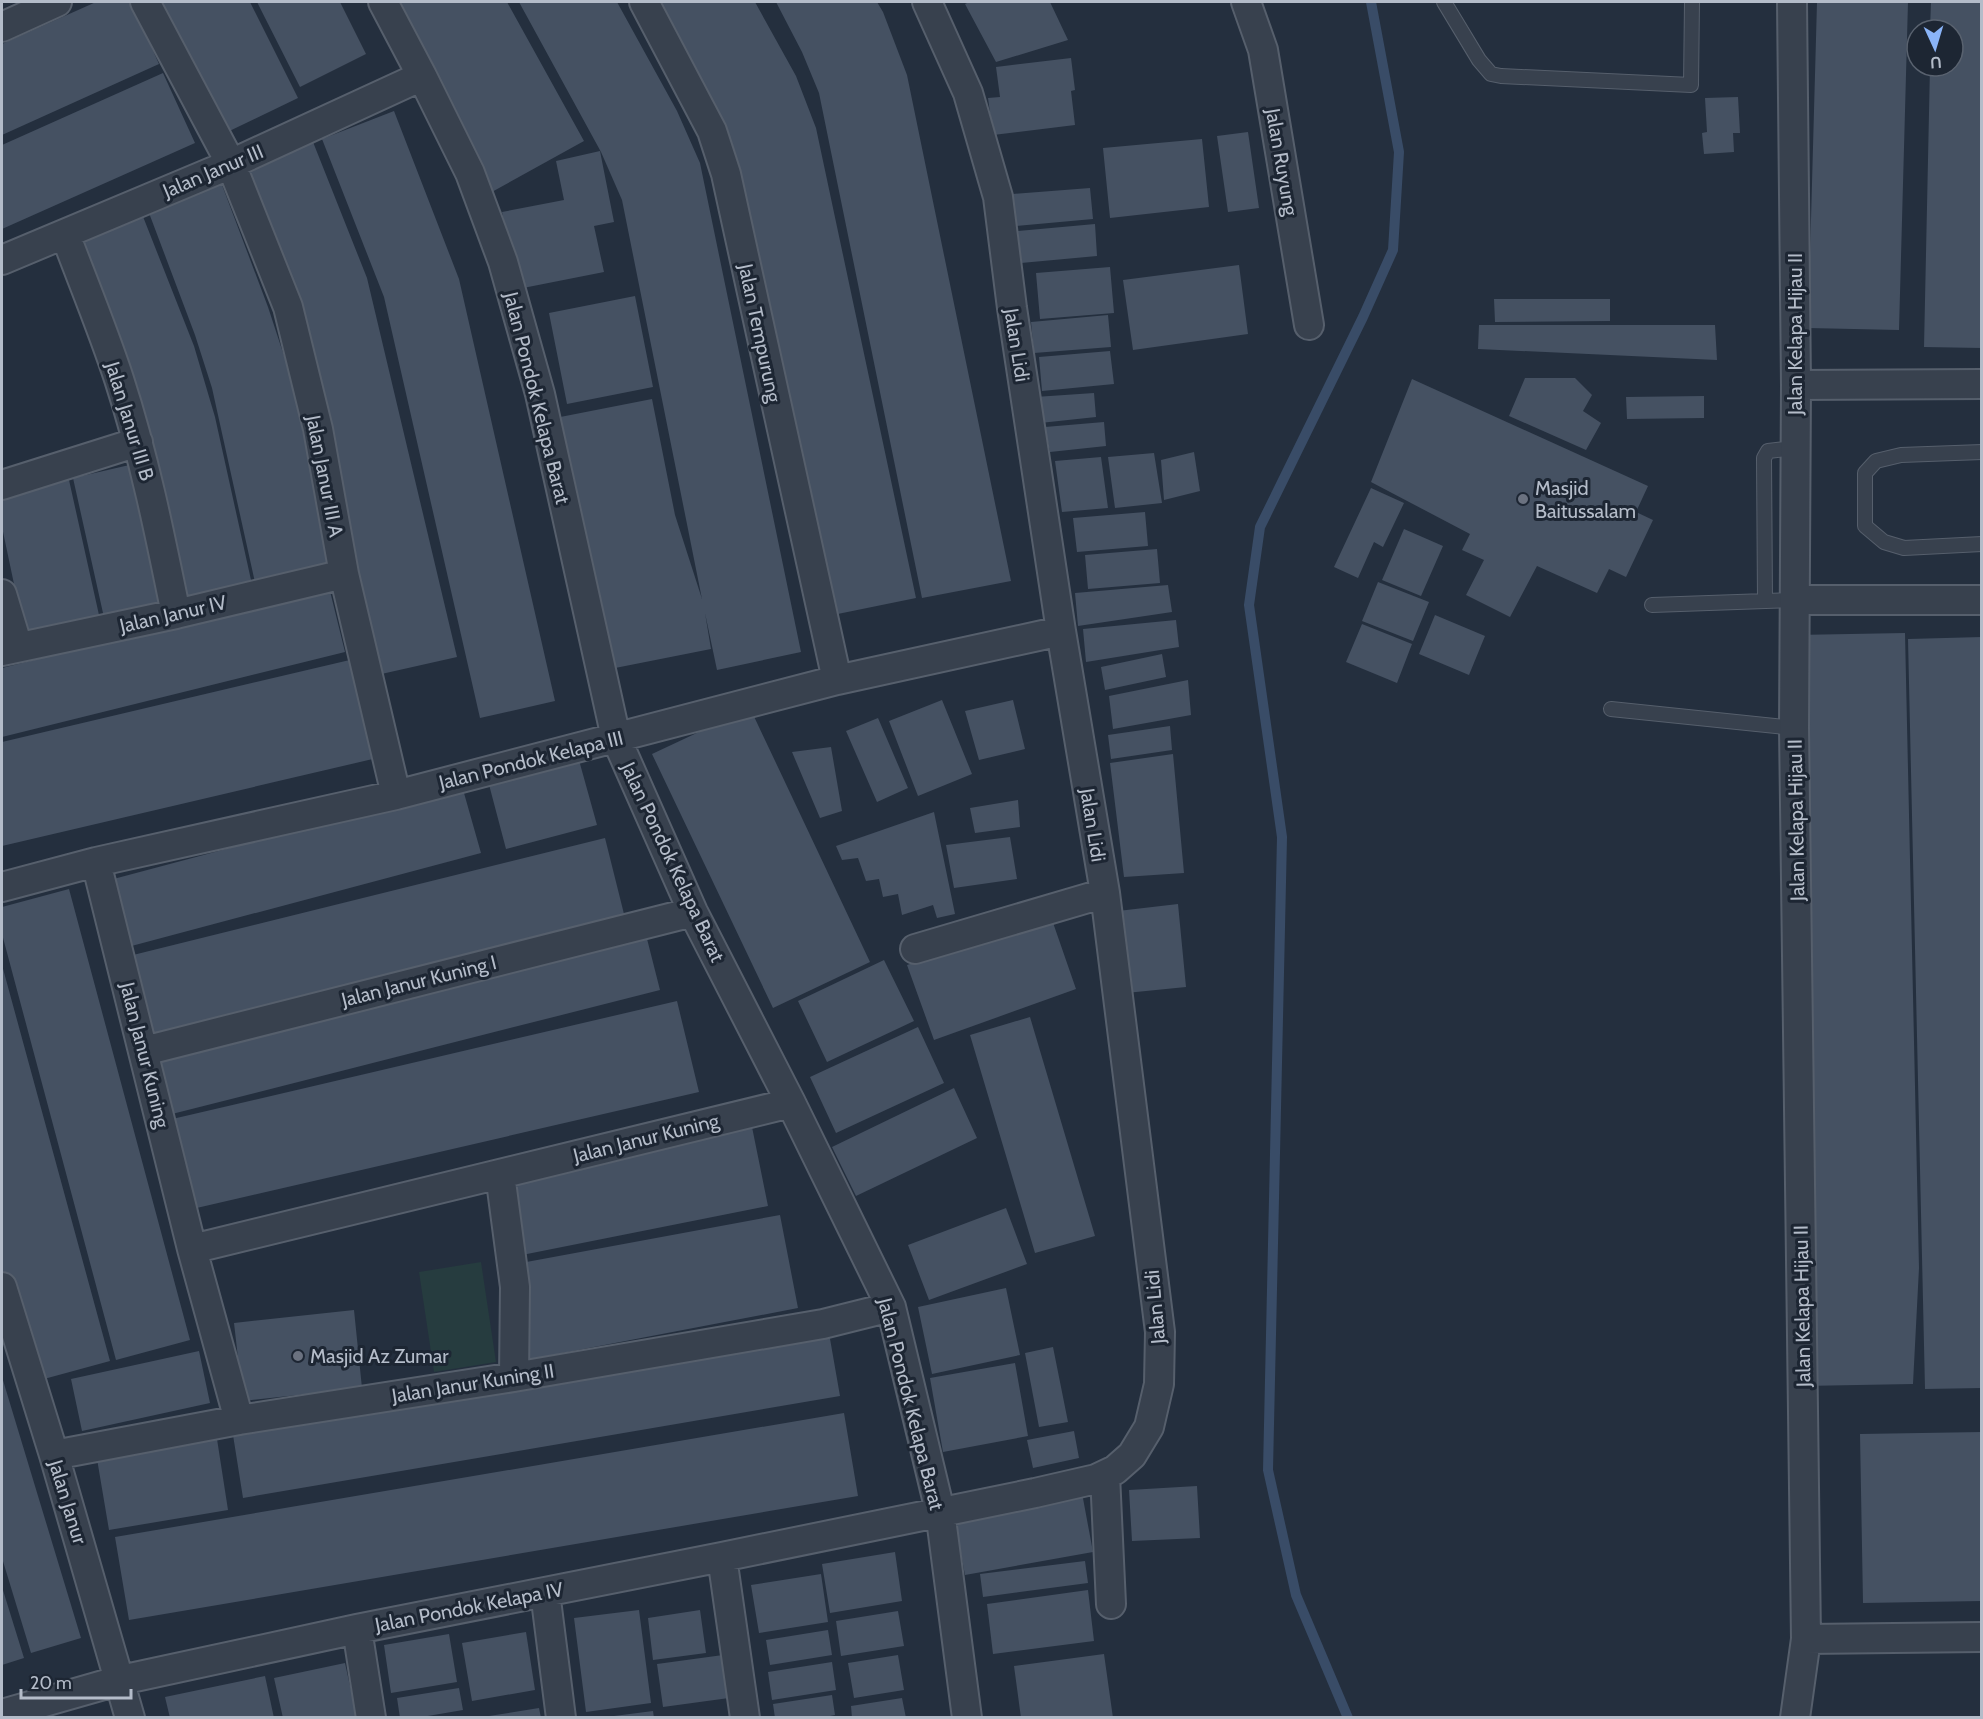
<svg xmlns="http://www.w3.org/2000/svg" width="1983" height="1719" font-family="Cabin,sans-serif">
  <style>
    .green { fill: #263c3f }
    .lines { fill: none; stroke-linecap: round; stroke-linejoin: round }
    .stream { stroke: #394c67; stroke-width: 10 }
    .building { fill: #455162 }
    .service-casing { stroke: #565f6c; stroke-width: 16 }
    .minor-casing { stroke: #565f6c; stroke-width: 32 }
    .service { stroke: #38414e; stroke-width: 14 }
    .minor { stroke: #38414e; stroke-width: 28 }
    .worship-dot { fill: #6b7280; stroke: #1d2633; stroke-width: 2 }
    .labels { text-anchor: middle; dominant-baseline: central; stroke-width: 6; stroke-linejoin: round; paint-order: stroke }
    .street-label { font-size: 20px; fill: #b4bcc9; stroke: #1d2633 }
    .poi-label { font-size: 20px; fill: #b4bcc9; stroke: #1d2633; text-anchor: start }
  </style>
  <rect width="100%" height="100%" fill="#242f3e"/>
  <!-- green -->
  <path class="green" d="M481 1262 496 1362 434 1372 419 1272Z"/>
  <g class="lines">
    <!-- stream -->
    <path class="stream" d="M1348 1718 1296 1595 1268 1470 1282 837 1249 605 1260 527 1363 317 1393 250 1399 152 1371 2"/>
  </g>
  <!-- building -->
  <path class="building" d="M96 2H131L159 64 2 135V44Z
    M153 2H250L298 98 219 136Z
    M257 2H340L366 54 300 87Z
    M385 2H507L584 141 490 193Z
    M519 2H617L677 111 700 163 801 652 717 670 705 613 711 649 605 670 550 419 652 399 675 515 702 599 622 200 601 152Z
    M647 2H755L796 76 816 128 916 598 823 617 726 157Z
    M776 2H877L883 12 907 75 1011 581 922 598 819 93 802 52Z
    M969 2H1050L1068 40 996 62 965 4Z
    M1817 2H1908L1899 330 1808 328Z
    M1931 2H1982V348L1924 347 1930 66H1953V30H1930Z
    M1071 58 1075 90 1071 91 1075 125 993 135 988 98 1000 97 996 67Z
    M163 73 195 143 2 229V145Z
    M1738 97 1740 133H1733L1734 152 1704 154 1702 133 1707 132 1705 98Z
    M394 111 459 279 555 701 480 718 384 297 322 139Z
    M1248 132 1259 208 1228 212 1217 136Z
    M1202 139 1209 207 1110 218 1103 148Z
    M313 142 367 278 457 657 377 675 238 172Z
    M600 151 614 222 594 226 604 272 518 289 502 212 564 200 556 161Z
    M219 177 268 307 289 371 334 570 256 587 212 388 195 335 146 205Z
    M1090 188 1093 219 1016 226 1013 194Z
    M142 214 194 346 215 417 253 589 180 605 72 241Z
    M1095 224 1097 256 1021 263 1018 231Z
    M1239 265 1248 334 1133 350 1123 280Z
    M1110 267 1114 313 1040 319 1036 273Z
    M635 296 653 387 567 404 549 313Z
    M1494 299H1610V321L1495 322Z
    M1108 315 1111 347 1034 353 1031 322Z
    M1479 325H1715L1717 360 1478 349Z
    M1110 351 1114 384 1042 391 1039 357Z
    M1525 378H1575L1592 395 1583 411 1601 423 1586 450 1509 416Z
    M1412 379 1648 486 1636 512 1653 520 1626 577 1609 569 1597 593 1537 566 1510 617 1466 595 1484 560 1462 550 1470 534 1371 482Z
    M1094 393 1096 417 1040 423 1035 397Z
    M1704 396V418L1627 419 1626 397Z
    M1104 422 1106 446 1050 452 1045 427Z
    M1194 452 1200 491 1164 500 1161 460Z
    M1154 453 1162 503 1115 508 1108 457Z
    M1101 457 1108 508 1062 512 1055 461Z
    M138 463 170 608 105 622 73 478Z
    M69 480 101 624 26 641 2 527V495Z
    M1371 488 1404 503 1383 547 1374 542 1358 578 1334 567Z
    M1145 512 1148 546 1077 552 1073 518Z
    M1404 529 1443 546 1421 596 1382 580Z
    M1157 549 1160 583 1088 589 1085 555Z
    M1378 582 1429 602 1413 641 1362 621Z
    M1168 585 1172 612 1078 626 1075 593Z
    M329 587 345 652 2 737V668Z
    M1435 615 1485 636 1469 675 1419 654Z
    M1176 620 1179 647 1086 662 1083 629Z
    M1362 624 1412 644 1397 683 1346 662Z
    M1905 633 1919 1268 1913 1384 1803 1386 1795 635Z
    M1982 637V1388L1925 1389 1908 639Z
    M1162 654 1166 677 1105 690 1101 667Z
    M354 659 377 758 2 846V742Z
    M1188 680 1191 715 1113 729 1109 696Z
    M942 700 972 774 918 796 889 721Z
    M1013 700 1025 749 979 760 965 711Z
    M750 708 870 962 773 1008 652 754Z
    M878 718 908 788 877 802 846 731Z
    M1170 726 1172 750 1111 759 1108 735Z
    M831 747 842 811 820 818 792 752Z
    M577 753 597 825 506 849 487 777Z
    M1173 754 1184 873 1124 877 1110 763Z
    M462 786 481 853 124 948 106 881Z
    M1018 800 1020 827 975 833 970 808Z
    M934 812 955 914 937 918 933 905 902 915 898 894 883 897 879 879 866 881 858 858 842 860 836 846Z
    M1010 837 1017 879 954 888 946 845Z
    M605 838 626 922 146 1041 125 957Z
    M69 889 190 1340 116 1360 2 934V907Z
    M1178 904 1186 987 1126 993 1118 911Z
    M1050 914 1076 989 934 1040 907 965Z
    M644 927 660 990 168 1115 152 1052Z
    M884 960 914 1021 827 1062 798 1001Z
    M2 965 110 1361 33 1382 2 1282Z
    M677 1001 699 1092 188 1210 168 1120Z
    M1030 1017 1095 1236 1035 1253 970 1035Z
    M918 1027 944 1083 836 1133 810 1077Z
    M954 1088 977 1138 856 1196 832 1147Z
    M752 1127 768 1206 522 1255 507 1176Z
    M1006 1208 1027 1264 929 1300 908 1245Z
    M780 1215 798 1308 526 1360 521 1263Z
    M1006 1288 1020 1355 932 1374 918 1307Z
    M354 1310 362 1388 243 1401 234 1323Z
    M829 1333 840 1396 243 1498 233 1435Z
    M1053 1347 1068 1422 1039 1427 1025 1353Z
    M199 1351 210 1403 82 1431 71 1379Z
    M1015 1363 1028 1436 943 1452 930 1378Z
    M2 1377 81 1638 31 1653 2 1558Z
    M844 1413 858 1496 129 1620 115 1537Z
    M1074 1431 1079 1458 1033 1468 1027 1440Z
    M1982 1432V1601L1863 1603 1860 1434Z
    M217 1439 228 1510 109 1530 97 1459Z
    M1197 1486 1200 1538 1132 1541 1129 1490Z
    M1082 1493 1093 1552 965 1575 954 1516Z
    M895 1552 902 1601 830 1613 822 1564Z
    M1085 1561 1088 1583 983 1597 980 1574Z
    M821 1574 828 1622 759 1633 751 1585Z
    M2 1587 24 1658 2 1665Z
    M1088 1590 1094 1641 993 1654 987 1604Z
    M639 1610 651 1703 586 1712 574 1618Z
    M700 1610 706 1653 653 1660 648 1618Z
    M898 1611 904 1646 841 1656 836 1621Z
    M828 1630 832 1655 770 1665 766 1640Z
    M526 1632 535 1690 472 1701 462 1643Z
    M449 1634 457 1682 391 1693 384 1645Z
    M1104 1654 1113 1718H1021L1014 1666Z
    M723 1655 729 1698 663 1707 657 1664Z
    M898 1655 904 1690 854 1698 848 1663Z
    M832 1662 836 1690 772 1700 768 1672Z
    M345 1663 357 1718H283L274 1678Z
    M265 1676 274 1718H170L165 1697Z
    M459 1688 463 1710 416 1718H400L397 1698Z
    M832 1695 835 1715 820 1718H775L773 1704Z
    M902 1698 906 1718H852L851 1706Z
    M539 1708 541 1718H489V1716Z
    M653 1711 654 1718H614V1716Z"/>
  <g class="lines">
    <!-- service casing -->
    <g class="service-casing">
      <path id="service" d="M1444 2 1479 60 1491 74 1501 76 1691 85 1692 2
        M1982 452 1901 455 1876 461 1865 473V526L1884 542 1904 548 1982 544
        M1765 600 1764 458 1768 451 1795 448
        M1652 605 1794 600
        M1611 709 1794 728"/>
    </g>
    <!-- minor casing -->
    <g class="minor-casing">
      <path id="minor" d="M145 2 231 164 288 307 318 429 344 574 396 795
        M383 2 422 76 470 173 503 262 540 394 616 738 693 912 791 1103 891 1307 940 1511 967 1718
        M644 2 712 131 726 174 837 680
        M1246 2 1263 50 1309 325
        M1792 2 1796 385 1794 728 1806 1639 1795 1718
        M2 27 57 2
        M65 234C83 282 103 330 119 379 144 456 160 535 176 614
        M2 260 231 164 422 76
        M1796 385 1982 384
        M2 485 138 442
        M2 594 18 647
        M1794 600H1982
        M2 651 176 614 344 574
        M96 862 192 1249 239 1420
        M2 887 96 862 396 795 837 680 1061 631
        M915 949 1105 893
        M144 1051 693 912
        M500 1174 515 1287 514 1377
        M192 1249 791 1103
        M2 1287 54 1455 130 1718
        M54 1455 239 1420 514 1377 823 1324 891 1307
        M1105 1475 1111 1604
        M722 1557 745 1718
        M545 1592 561 1718
        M357 1629 371 1718
        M1806 1639 1982 1637
        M2 1714 121 1680 357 1629 722 1557 1035 1493 1096 1479 1115 1470 1132 1455 1149 1427 1159 1384 1160 1332 1105 893 1061 631 1012 308 998 197 968 93 927 2"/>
    </g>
    <!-- service -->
    <use href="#service" class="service"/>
    <!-- minor -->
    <use href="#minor" class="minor"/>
  </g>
  <!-- markers -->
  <g class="worship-dot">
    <circle cx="1523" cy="499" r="6"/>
    <circle cx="298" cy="1356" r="6"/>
  </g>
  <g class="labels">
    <!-- street labels -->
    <g class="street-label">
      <text transform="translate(1282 162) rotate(80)">Jalan Ruyung</text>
      <text transform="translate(213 171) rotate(-23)">Jalan Janur III</text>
      <text transform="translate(760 333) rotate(78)">Jalan Tempurung</text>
      <text transform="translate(1795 334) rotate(-90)">Jalan Kelapa Hijau II</text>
      <text transform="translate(1017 345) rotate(81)">Jalan Lidi</text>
      <text transform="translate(537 398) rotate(76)">Jalan Pondok Kelapa Barat</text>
      <text transform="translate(130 421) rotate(73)">Jalan Janur III B</text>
      <text transform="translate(325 476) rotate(79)">Jalan Janur III A</text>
      <text transform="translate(173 614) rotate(-13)">Jalan Janur IV</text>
      <text transform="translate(531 760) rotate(-14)">Jalan Pondok Kelapa III</text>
      <text transform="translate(1796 820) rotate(-91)">Jalan Kelapa Hijau II</text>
      <text transform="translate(1093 825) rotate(81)">Jalan Lidi</text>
      <text transform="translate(673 862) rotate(65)">Jalan Pondok Kelapa Barat</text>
      <text transform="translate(419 981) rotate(-14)">Jalan Janur Kuning I</text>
      <text transform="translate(145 1055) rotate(76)">Jalan Janur Kuning</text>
      <text transform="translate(646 1138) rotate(-14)">Jalan Janur Kuning</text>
      <text transform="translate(1802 1306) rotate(-91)">Jalan Kelapa Hijau II</text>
      <text transform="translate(1155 1307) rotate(-95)">Jalan Lidi</text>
      <text transform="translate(473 1383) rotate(-9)">Jalan Janur Kuning II</text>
      <text transform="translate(911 1404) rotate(76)">Jalan Pondok Kelapa Barat</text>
      <text transform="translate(68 1502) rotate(73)">Jalan Janur</text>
      <text transform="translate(469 1607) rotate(-11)">Jalan Pondok Kelapa IV</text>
    </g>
    <!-- poi labels -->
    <g class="poi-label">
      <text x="1535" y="488">Masjid<tspan x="1535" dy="23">Baitussalam</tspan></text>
      <text x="310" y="1356">Masjid Az Zumar</text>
    </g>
  </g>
  <!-- border -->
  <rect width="1983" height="1719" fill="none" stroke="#b4bcc9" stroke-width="6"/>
  <!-- north arrow -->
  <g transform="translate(1935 48) rotate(176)"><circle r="28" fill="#1d2633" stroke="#59626f" stroke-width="1.5"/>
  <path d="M0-4.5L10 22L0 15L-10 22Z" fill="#8ab4f8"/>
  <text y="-9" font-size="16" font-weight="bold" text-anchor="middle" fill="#b4bcc9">U</text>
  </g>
  <!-- scale -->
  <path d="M21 1689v9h110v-9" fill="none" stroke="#b4bcc9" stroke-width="3"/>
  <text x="30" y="1689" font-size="18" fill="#b4bcc9" stroke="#1d2633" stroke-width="4.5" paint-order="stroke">20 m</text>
</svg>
